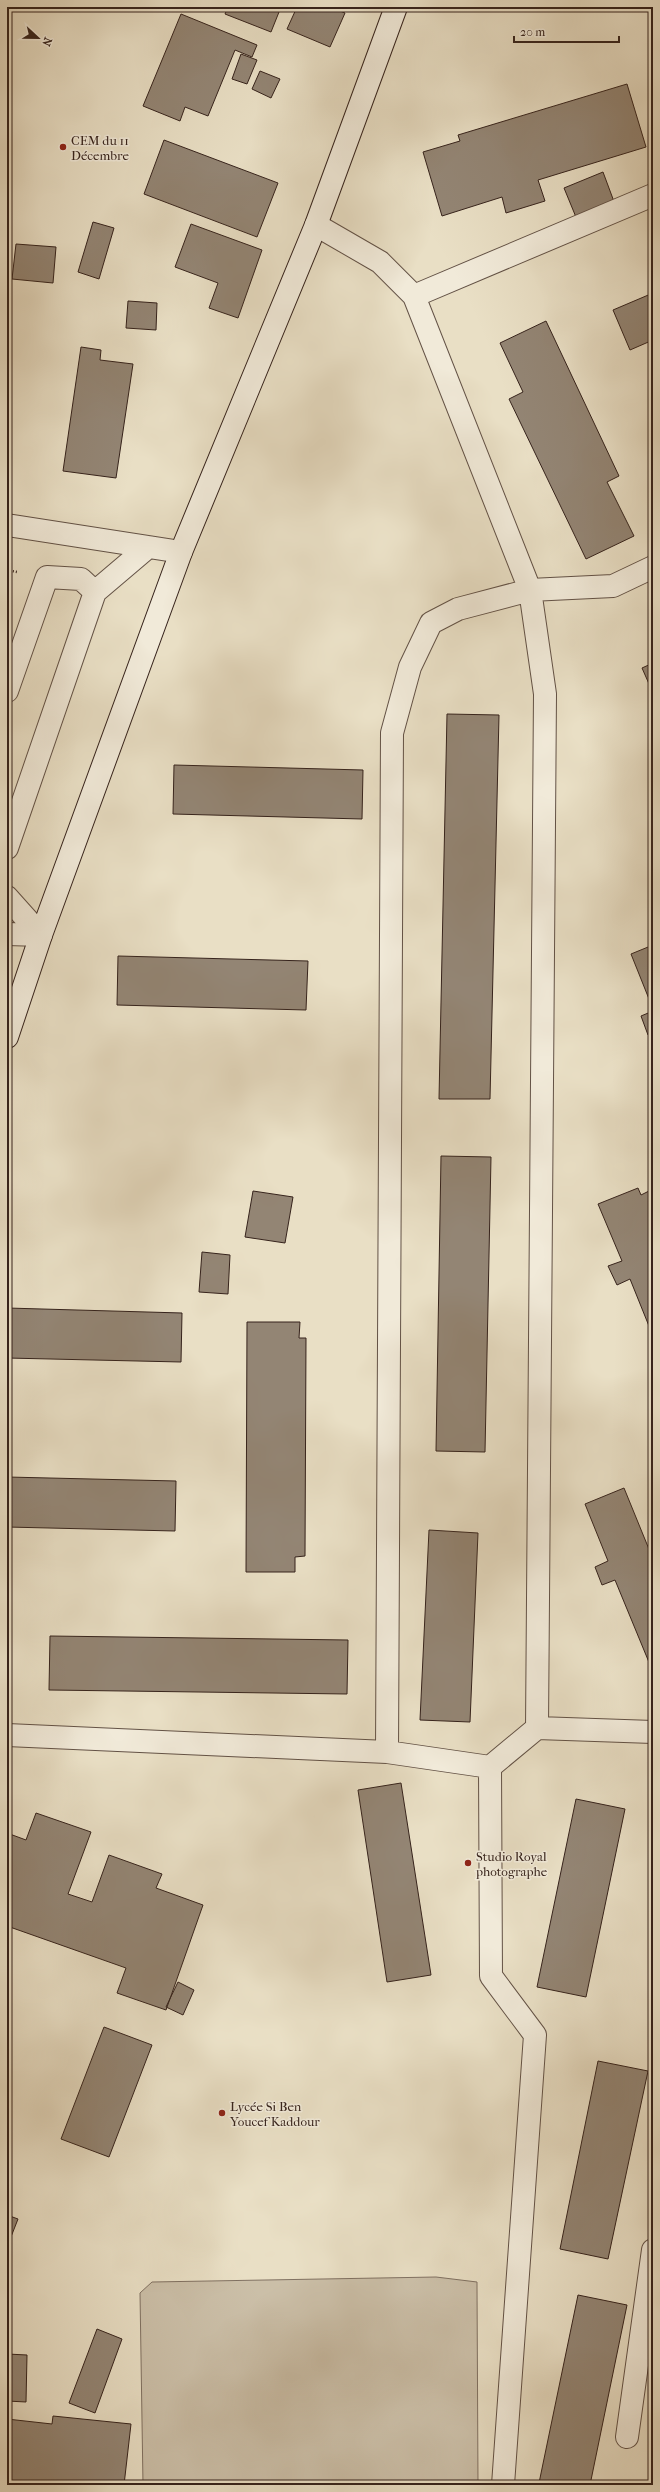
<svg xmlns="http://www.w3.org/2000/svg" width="660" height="2492" font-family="'IM FELL French Canon',serif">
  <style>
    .green { fill: #cbbfa8; stroke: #807162 }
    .building { fill: #938574; stroke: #36231c }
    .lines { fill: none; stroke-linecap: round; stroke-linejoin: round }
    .minor-casing { stroke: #635246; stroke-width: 24 }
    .secondary-casing { stroke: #36231c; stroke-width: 24 }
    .path { stroke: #36231c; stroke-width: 2.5; stroke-dasharray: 1 2; stroke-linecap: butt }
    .minor { stroke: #f1ead9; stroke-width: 22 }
    .secondary { stroke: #f1ead9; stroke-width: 22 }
    .poi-dot { fill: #8f2418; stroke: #f1ead9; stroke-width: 1.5 }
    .labels { text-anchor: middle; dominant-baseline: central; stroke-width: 3; stroke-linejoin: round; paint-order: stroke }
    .poi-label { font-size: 13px; fill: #36231c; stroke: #f1ead9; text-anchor: start }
  </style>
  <rect width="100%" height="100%" fill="#e9dfc5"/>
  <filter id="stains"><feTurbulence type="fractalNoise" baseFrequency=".005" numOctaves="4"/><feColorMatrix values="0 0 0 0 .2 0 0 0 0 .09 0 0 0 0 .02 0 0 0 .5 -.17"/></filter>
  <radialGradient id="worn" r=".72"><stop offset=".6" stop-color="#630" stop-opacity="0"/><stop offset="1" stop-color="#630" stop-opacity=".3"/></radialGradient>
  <!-- green -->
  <path class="green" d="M436 2277 477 2282 478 2485H143L140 2293 152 2282Z"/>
  <!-- building -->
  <path class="building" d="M228 7H281L271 32 225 14Z
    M297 7H330L345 13 330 47 287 29Z
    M181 14 257 45 252 57 235 50 208 116 185 107 180 121 143 106Z
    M241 54 257 60 247 84 232 79Z
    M260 71 280 79 271 98 252 89Z
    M627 84 646 147 538 180 545 201 506 213 502 197 442 216 423 152 460 141 458 135Z
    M164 140 278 183 257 237 144 194Z
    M603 172 616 207 578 222 564 188Z
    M93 222 114 228 99 279 78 272Z
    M191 224 262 250 238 318 209 308 218 283 175 267Z
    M16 244 56 247 53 283 12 279Z
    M653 293V340L630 350 613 310Z
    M128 301 157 303 156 330 126 328Z
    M546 321 619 476 607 482 634 536 586 559 509 399 523 392 500 343Z
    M81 347 101 350 100 360 133 364 116 478 63 471Z
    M653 663V693L642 668Z
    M447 714 499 715 490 1099H439Z
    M174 765 363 770 362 819 173 814Z
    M653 945V1009L631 954Z
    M118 956 308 961 306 1010 117 1005Z
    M653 1011V1033L648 1035 641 1016Z
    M441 1156 491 1157 485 1452 436 1451Z
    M638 1188 641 1195 653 1189V1212L649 1214 653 1224V1336L630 1279 617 1285 608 1266 622 1261 598 1204Z
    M253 1191 293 1197 285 1243 245 1237Z
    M202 1252 230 1255 228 1294 199 1292Z
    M7 1308 182 1313 181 1362 7 1358Z
    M247 1322H300L299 1338H306L305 1556 295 1557V1572H246Z
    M7 1477 176 1481 175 1531 7 1527Z
    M624 1488 653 1559V1672L615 1580 602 1585 595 1567 608 1561 585 1504Z
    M429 1530 478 1533 470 1722 420 1720Z
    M50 1636 348 1640 347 1694 49 1690Z
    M401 1783 431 1975 387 1982 358 1790Z
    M576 1799 625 1809 586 1997 537 1987Z
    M36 1813 91 1832 68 1894 92 1902 109 1855 162 1874 156 1888 203 1905 166 2010 117 1993 126 1968 7 1926V1833L26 1840Z
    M178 1982 194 1990 183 2015 166 2007Z
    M104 2027 152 2045 109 2157 61 2139Z
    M598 2061 648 2071 608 2259 560 2249Z
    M7 2215 18 2219 7 2247Z
    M578 2295 627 2305 590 2485H548L539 2483Z
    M97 2329 122 2339 95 2413 69 2403Z
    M7 2354 27 2355 26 2402 7 2401Z
    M53 2416 131 2424 124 2485H7V2419L52 2424Z"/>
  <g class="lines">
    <!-- minor casing -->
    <g class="minor-casing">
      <path id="minor" d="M316 225 380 262 414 296 530 590 545 694 537 1728
        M414 296 653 195
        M7 525 181 552
        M7 691 47 577 81 579 95 592
        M7 848 95 592 148 547
        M7 897 41 935
        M7 934 41 935
        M7 1735 387 1752 490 1767 537 1728 653 1732
        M387 1752 392 733 410 667 431 623 458 609 530 590 613 586 653 567
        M490 1767 491 1976 535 2035 503 2485
        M627 2437 653 2250"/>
    </g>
    <!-- secondary casing -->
    <g class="secondary-casing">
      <path id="secondary" d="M7 1037 41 935 181 552 316 225 396 7"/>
    </g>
    <!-- path -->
    <path class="path" d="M7 570 17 572"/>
    <!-- minor -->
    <use href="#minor" class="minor"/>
    <!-- secondary -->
    <use href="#secondary" class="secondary"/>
  </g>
  <!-- markers -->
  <g class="poi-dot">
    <circle cx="63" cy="147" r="4"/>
    <circle cx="468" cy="1863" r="4"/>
    <circle cx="222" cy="2113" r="4"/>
  </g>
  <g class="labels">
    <!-- poi labels -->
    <g class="poi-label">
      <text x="71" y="140">CEM du 11<tspan x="71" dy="15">Décembre</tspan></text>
      <text x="476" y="1856">Studio Royal<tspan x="476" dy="15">photographe</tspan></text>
      <text x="230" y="2106">Lycée Si Ben<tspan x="230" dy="15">Youcef Kaddour</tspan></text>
    </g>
  </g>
  <!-- margin -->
  <rect width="660" height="2492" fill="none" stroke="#e9dfc5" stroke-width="24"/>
  <rect x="8" y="8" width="644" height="2476" fill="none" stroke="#36231c" stroke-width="2"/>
  <rect x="12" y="12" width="636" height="2468" fill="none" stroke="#36231c"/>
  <!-- north arrow -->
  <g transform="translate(38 38) rotate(112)" stroke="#f1ead9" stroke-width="3" paint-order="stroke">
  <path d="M0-3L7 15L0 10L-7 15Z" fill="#36231c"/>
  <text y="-6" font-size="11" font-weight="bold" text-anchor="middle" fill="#36231c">N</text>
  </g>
  <!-- scale -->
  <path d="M514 36v6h105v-6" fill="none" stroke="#36231c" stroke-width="2"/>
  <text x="520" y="36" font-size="12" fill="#36231c" stroke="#f1ead9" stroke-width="3" paint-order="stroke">20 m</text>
  <rect width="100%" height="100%" filter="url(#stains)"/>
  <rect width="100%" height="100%" fill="url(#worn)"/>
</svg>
